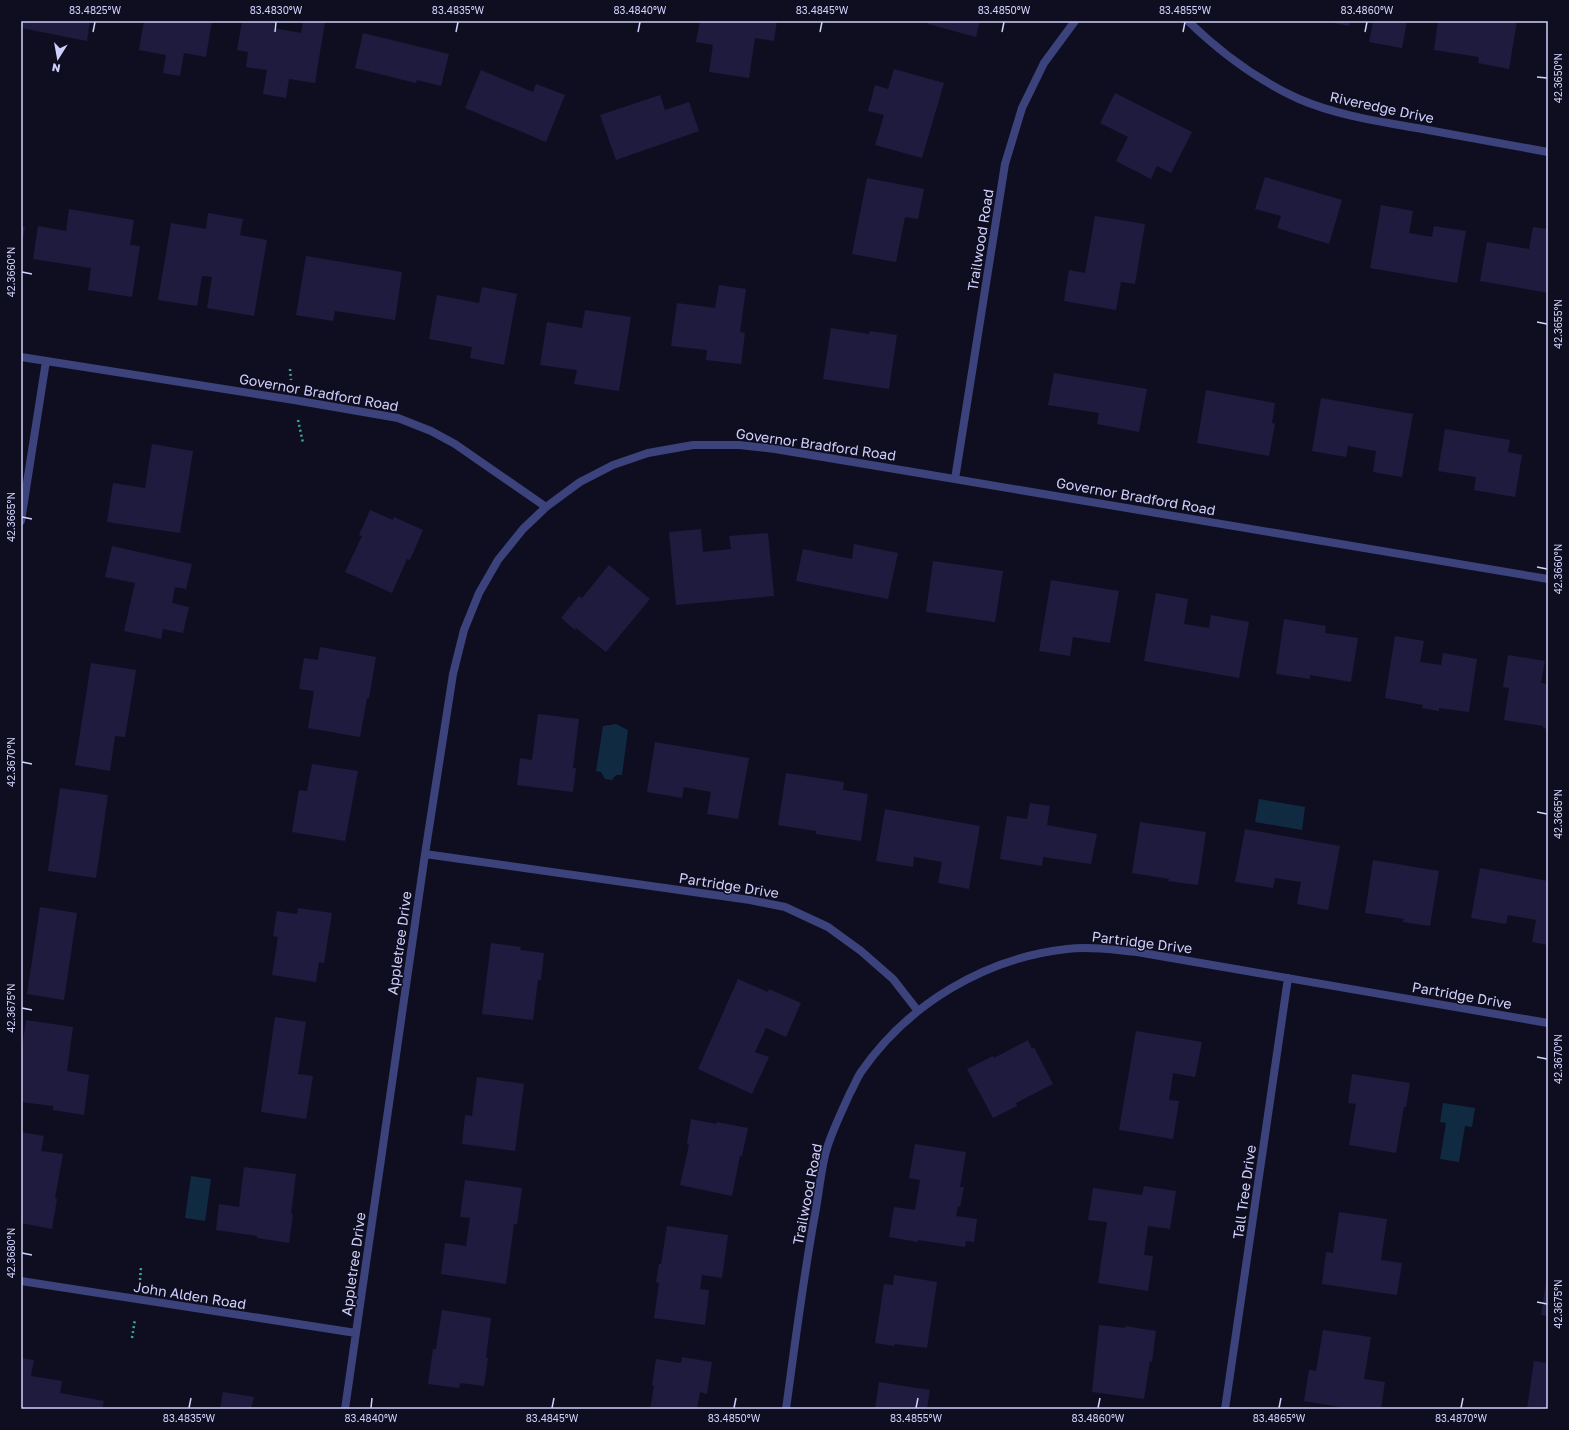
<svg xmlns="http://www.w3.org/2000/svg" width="1569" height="1430" font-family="'Golos Text',sans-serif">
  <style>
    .water { fill: #102a42 }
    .building { fill: #1e1b3f }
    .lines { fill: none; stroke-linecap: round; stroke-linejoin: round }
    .path { stroke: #35ab94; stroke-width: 2.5; stroke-dasharray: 2 3; stroke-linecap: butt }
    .minor { stroke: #3c427c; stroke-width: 8 }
    .ticks { fill: none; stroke: #d0d0fc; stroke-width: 1.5 }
    .labels { text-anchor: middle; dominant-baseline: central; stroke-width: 3; stroke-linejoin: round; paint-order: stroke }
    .street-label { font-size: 14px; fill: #d0d0fc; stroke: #0f0e20 }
    .neatline { fill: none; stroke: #d0d0fc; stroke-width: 1.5 }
    .ticks-label { font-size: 10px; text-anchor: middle; fill: #d0d0fc }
  </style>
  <rect width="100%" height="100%" fill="#0f0e20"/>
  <!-- water -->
  <path class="water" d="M616 724 628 730 622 775H616L612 780 605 779 601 772 596 771 603 726Z
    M1259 799 1305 807 1302 830 1255 822Z
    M1443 1103 1475 1108 1472 1127 1465 1126 1459 1162 1440 1159 1446 1123 1440 1122Z
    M191 1176 211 1179 205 1221 185 1218Z"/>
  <!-- building -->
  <path class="building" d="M21 21H90L87 41 21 28Z
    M144 21H212L206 57 184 53 180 76 163 73 166 55 139 50Z
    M242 21 275 22 274 28 301 33 303 21 325 22 315 83 289 79 286 98 263 94 267 70 246 67 248 52 237 50Z
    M700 21H777L774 41 755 38 749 78 709 72 713 45 696 42Z
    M928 21H980L976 37 928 24Z
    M1324 21H1350L1349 26Z
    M1373 21H1407L1402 48 1369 42Z
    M1438 21H1517L1509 69 1478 63 1479 57 1434 50Z
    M363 33 449 54 441 86 417 80 416 83 355 68Z
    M894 69 944 83 922 158 875 145 884 115 868 111 875 85 888 89Z
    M481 70 533 92 536 84 565 95 546 142 465 108Z
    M1115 93 1192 132 1171 173 1157 166 1151 179 1116 161 1128 137 1100 123Z
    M660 95 665 110 689 102 699 131 616 160 600 115Z
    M1265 177 1342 200 1329 244 1277 228 1281 216 1255 209Z
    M867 178 924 189 918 219 905 217 896 262 852 254Z
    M1381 205 1413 211 1409 233 1432 237 1434 226 1466 231 1457 283 1370 268Z
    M69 209 134 220 130 245 140 246 132 297 88 290 91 268 33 259 38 226 66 231Z
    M208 213 243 219 240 235 267 240 254 316 207 308 212 277 202 276 197 306 158 300 171 223 206 229Z
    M1095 216 1145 224 1135 284 1121 282 1116 310 1064 301 1069 270 1085 273Z
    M21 227H25L22 244H21Z
    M1533 227 1548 229V293L1480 281 1487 242 1529 249Z
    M306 256 402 272 395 320 335 311 333 321 296 315Z
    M719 285 746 289 740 332 745 333 741 364 706 360 707 350 671 346 677 303 715 308Z
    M482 287 517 294 504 365 470 358 472 347 429 339 437 295 479 303Z
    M585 310 631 317 619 391 574 384 577 370 540 365 547 322 582 328Z
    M831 328 869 334 870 331 897 335 889 389 823 379Z
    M1054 373 1147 389 1139 432 1097 424 1099 413 1048 405Z
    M1206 390 1275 403 1272 423 1275 424 1269 456 1197 443Z
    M1321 398 1413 414 1402 477 1373 472 1376 451 1348 446 1346 457 1312 451Z
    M1445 429 1510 440 1508 452 1522 455 1515 497 1474 490 1476 477 1438 471Z
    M152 444 193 451 180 533 107 522 113 483 145 488Z
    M370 510 393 520 394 517 423 530 410 560 407 559 392 593 345 572 362 536 359 535Z
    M701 529 703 552 731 549 729 536 768 533 774 596 676 605 669 532Z
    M854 544 898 553 888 599 796 581 803 549 852 559Z
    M112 546 192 564 186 589 175 587 172 603 189 607 183 633 163 629 161 639 124 631 135 583 105 577Z
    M933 561 1003 571 995 622 926 612Z
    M609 565 650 599 606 652 576 628 575 630 561 618 579 596 582 598Z
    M1051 580 1119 591 1110 643 1073 637 1070 656 1039 651Z
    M1156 593 1188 599 1184 624 1209 628 1211 615 1249 622 1239 678 1144 661Z
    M1284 619 1326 626 1325 633 1358 638 1351 682 1310 675V679L1276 674Z
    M1395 636 1424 641 1420 662 1441 665 1443 653 1477 659 1469 712 1439 708V711L1422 708 1423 705 1385 698Z
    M320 647 376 657 369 698H367L360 737 308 728 314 691 299 689 304 658 318 660Z
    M1508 655 1545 661 1541 683 1548 684V729L1543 728V726L1504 720 1509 688 1503 687Z
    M91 663 136 670 125 737 115 736 110 771 75 765Z
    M538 714 579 719 573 768H576L573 792 517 785 520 758 532 760Z
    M655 742 749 758 738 819 707 814 711 792 684 787 682 798 647 792Z
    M312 764 358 771 345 841 292 832 299 790 307 791Z
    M786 773 844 782 843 790 868 794 861 841 816 834V831L778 825Z
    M60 788 108 795 96 878 48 871Z
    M1030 803 1050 806 1047 825 1097 834 1091 864 1043 857 1042 866 1000 859 1007 816 1027 819Z
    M885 809 980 826 969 889 938 883 942 862 914 857 913 867 876 861Z
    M1140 822 1206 832 1198 885 1168 881 1169 879 1132 873Z
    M1245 829 1340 846 1328 910 1297 904 1301 882 1275 878 1273 888 1235 882Z
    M1373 860 1439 871 1430 926 1403 922 1404 919 1365 913Z
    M1480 868 1548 881V945L1532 942 1536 920 1508 915 1506 924 1471 918Z
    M40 907 77 913 64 1000 27 994Z
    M298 908 332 913 324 963 319 962 316 982 272 975 278 937 273 936 277 911 297 914Z
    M491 943 521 947 520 950 544 953 541 980H538L533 1020 482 1014Z
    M738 979 768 992 769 989 801 1003 786 1037 766 1028 755 1052 769 1057 752 1094 698 1069Z
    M275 1017 306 1022 298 1074 313 1076 306 1119 261 1112Z
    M26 1020 73 1027 67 1071 89 1075 84 1115 53 1110V1106L21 1102V1056Z
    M1136 1031 1202 1042 1195 1077 1173 1073 1169 1100 1179 1101 1173 1139 1119 1130Z
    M1028 1040 1032 1049 1034 1047 1053 1084 1016 1103 1017 1106 993 1118 967 1069 993 1056 994 1058Z
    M1352 1074 1410 1083 1406 1107H1404L1396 1153 1349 1145 1356 1104 1348 1103Z
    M477 1077 524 1084 515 1151 462 1144 465 1115 472 1116Z
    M691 1119 716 1124 717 1122 748 1128 742 1156H740L732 1196 680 1185 689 1145 687 1144Z
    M21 1132 44 1136 41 1151 63 1154 55 1198 57 1199 52 1229 21 1223Z
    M915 1144 966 1152 960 1187H964L960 1207 958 1206 956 1216 977 1219 974 1242 966 1241 965 1247 918 1240V1242L889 1237 894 1207 915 1210 920 1180 909 1178Z
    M244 1167 296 1174 291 1214H293L289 1243 257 1238V1236L216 1230 219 1204 239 1207Z
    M465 1180 522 1188 517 1224H514L506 1284 441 1274 445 1243 466 1246 470 1218 460 1217Z
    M1144 1186 1176 1191 1170 1229 1148 1226 1144 1255 1153 1256 1148 1291 1098 1283 1107 1222 1088 1220 1093 1188 1142 1195Z
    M1339 1212 1387 1219 1381 1260 1402 1263 1397 1295 1322 1284 1326 1252 1333 1253Z
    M667 1226 728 1235 722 1278 702 1275 700 1289 709 1290 705 1325 654 1318 659 1283 656 1282 659 1264H661Z
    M894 1275 937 1282 927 1348 895 1344 894 1346 875 1343 884 1284 893 1285Z
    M1547 1276H1548V1316L1541 1315Z
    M442 1310 491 1318 486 1358H488L484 1386 460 1383 459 1388 428 1384 433 1349H436Z
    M1099 1325 1125 1328V1326L1156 1331 1152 1362 1150 1361 1144 1399 1092 1392Z
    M1323 1330 1371 1337 1364 1379 1385 1382 1381 1409 1362 1408 1351 1409 1304 1401 1309 1370 1316 1371Z
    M682 1357 712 1362 707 1394 700 1392 697 1409H650L654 1386 652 1385 656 1359 681 1363Z
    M21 1358 34 1360 31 1376 62 1381 60 1393 104 1401 102 1409H21Z
    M1534 1361 1548 1363V1409H1527Z
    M879 1382 930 1390 927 1409H875Z
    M223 1392 254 1397 251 1409H220Z"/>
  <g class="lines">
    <!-- path -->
    <path class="path" d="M290 369 291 380
      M298 420 303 443
      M140 1280 141 1267
      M132 1338 135 1319"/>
    <!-- minor -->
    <path class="minor" d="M1188 21C1221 53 1257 80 1299 99 1336 115 1377 121 1417 128 1460 136 1504 144 1548 152
      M21 357 294 400 398 418 431 431 455 444 546 507 580 482 613 465 648 453 693 445H739L775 449 919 473 1548 579
      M955 479 1005 164 1022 108 1044 63 1075 21
      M21 521 46 361
      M425 854 750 900 785 907 828 927 861 951 893 979 918 1011
      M21 1281 356 1333
      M345 1409 425 854 453 674 464 630 479 593 498 560 523 529 546 507
      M786 1409C795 1344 803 1279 815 1214 819 1194 821 1167 827 1148 833 1129 842 1111 850 1093 854 1086 857 1078 861 1072 908 1004 985 958 1067 949 1090 946 1114 950 1137 952L1548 1023
      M1225 1409 1288 978"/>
  </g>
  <!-- ticks -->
  <path class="ticks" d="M93 32 95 22M275 32 276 22M456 32 458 22M638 32 640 22M820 32 822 22M1002 32 1004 22M1183 32 1185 22M1365 32 1367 22M1537 77 1547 78M22 272 32 274M1537 322 1547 324M22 517 32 519M1537 567 1547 569M22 762 32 764M1537 812 1547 814M22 1008 32 1010M1537 1057 1547 1059M22 1253 32 1255M1537 1302 1547 1304M189 1408 191 1398M371 1408 372 1398M552 1408 554 1398M734 1408 736 1398M916 1408 918 1398M1098 1408 1100 1398M1279 1408 1281 1398M1461 1408 1463 1398"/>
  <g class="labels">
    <!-- street labels -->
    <g class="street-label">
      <text transform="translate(1382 107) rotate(12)">Riveredge Drive</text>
      <text transform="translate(980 240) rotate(-81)">Trailwood Road</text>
      <text transform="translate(319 392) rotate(10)">Governor Bradford Road</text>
      <text transform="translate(816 444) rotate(8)">Governor Bradford Road</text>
      <text transform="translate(1136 496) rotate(10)">Governor Bradford Road</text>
      <text transform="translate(729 885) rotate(9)">Partridge Drive</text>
      <text transform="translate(1142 942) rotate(7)">Partridge Drive</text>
      <text transform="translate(399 943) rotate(-82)">Appletree Drive</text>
      <text transform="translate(1462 995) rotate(10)">Partridge Drive</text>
      <text transform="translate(1244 1192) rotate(-82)">Tall Tree Drive</text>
      <text transform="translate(807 1194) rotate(-79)">Trailwood Road</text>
      <text transform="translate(353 1264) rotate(-82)">Appletree Drive</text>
      <text transform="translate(190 1295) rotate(9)">John Alden Road</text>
    </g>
  </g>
  <!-- border -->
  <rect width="1569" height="1430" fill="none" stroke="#0f0e20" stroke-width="44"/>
  <!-- north arrow -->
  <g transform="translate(58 58) rotate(191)" stroke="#0f0e20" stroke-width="3" paint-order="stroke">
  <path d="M0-3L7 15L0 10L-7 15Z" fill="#d0d0fc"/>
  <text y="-6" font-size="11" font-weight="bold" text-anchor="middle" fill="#d0d0fc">N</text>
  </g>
  <rect x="22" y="22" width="1525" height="1386" class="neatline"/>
  <g class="ticks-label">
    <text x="95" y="14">83.4825°W</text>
    <text x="276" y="14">83.4830°W</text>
    <text x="458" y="14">83.4835°W</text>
    <text x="640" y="14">83.4840°W</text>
    <text x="822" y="14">83.4845°W</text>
    <text x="1004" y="14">83.4850°W</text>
    <text x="1185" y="14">83.4855°W</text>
    <text x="1367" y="14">83.4860°W</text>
    <text transform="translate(1558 78) rotate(-90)" y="4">42.3650°N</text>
    <text transform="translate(11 272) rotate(-90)" y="4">42.3660°N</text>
    <text transform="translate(1558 324) rotate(-90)" y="4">42.3655°N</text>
    <text transform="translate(11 517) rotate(-90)" y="4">42.3665°N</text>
    <text transform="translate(1558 569) rotate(-90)" y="4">42.3660°N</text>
    <text transform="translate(11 762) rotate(-90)" y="4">42.3670°N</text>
    <text transform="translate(1558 814) rotate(-90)" y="4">42.3665°N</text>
    <text transform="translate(11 1008) rotate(-90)" y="4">42.3675°N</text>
    <text transform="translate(1558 1059) rotate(-90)" y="4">42.3670°N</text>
    <text transform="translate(11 1253) rotate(-90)" y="4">42.3680°N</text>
    <text transform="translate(1558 1304) rotate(-90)" y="4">42.3675°N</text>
    <text x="189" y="1422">83.4835°W</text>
    <text x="371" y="1422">83.4840°W</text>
    <text x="552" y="1422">83.4845°W</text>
    <text x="734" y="1422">83.4850°W</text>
    <text x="916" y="1422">83.4855°W</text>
    <text x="1098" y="1422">83.4860°W</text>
    <text x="1279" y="1422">83.4865°W</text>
    <text x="1461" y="1422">83.4870°W</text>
  </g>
</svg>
